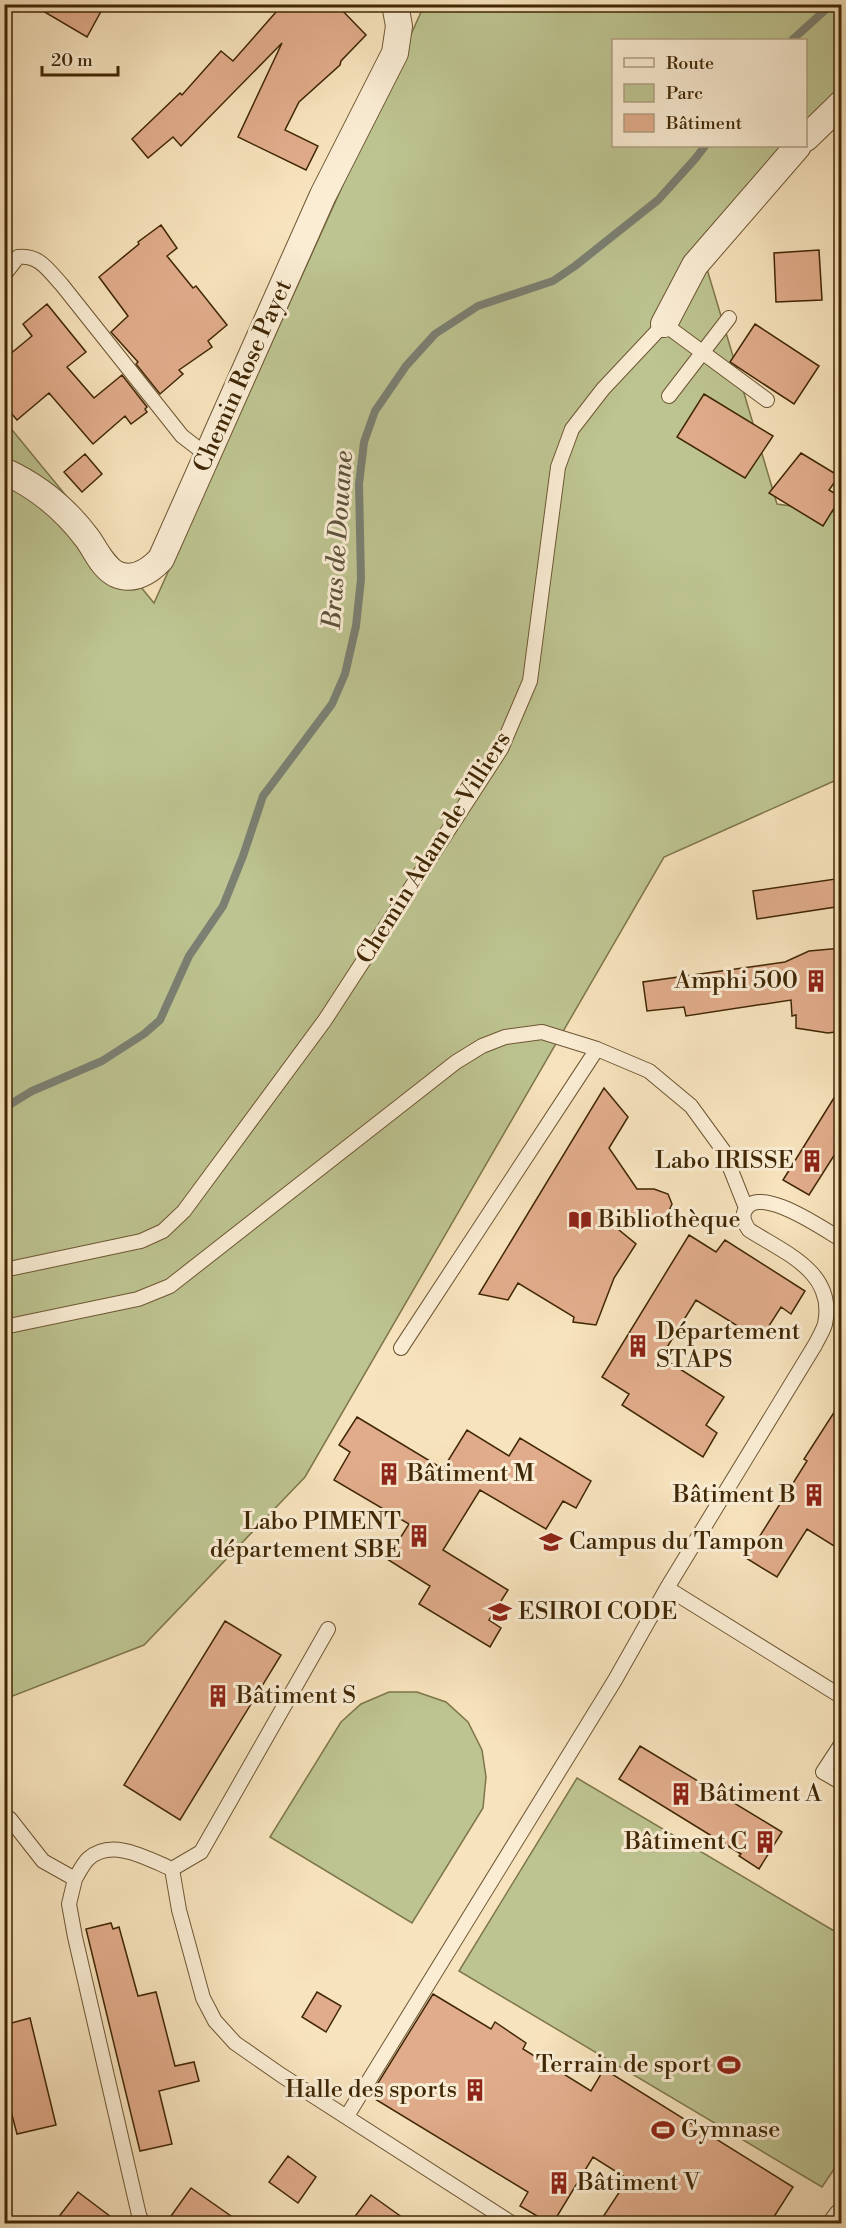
<svg xmlns="http://www.w3.org/2000/svg" width="846" height="2228" font-family="'Libre Bodoni',serif">
  <style>
    .green { fill: #bdc491; stroke: #7e764b; stroke-width: 1.5; fill-rule: evenodd }
    .lines { fill: none; stroke-linecap: round; stroke-linejoin: round }
    .stream { stroke: #7b8073; stroke-width: 8 }
    .building { fill: #e1ac8b; stroke: #402705; stroke-width: 1.5 }
    .service-casing { stroke: #6e5633; stroke-width: 16 }
    .minor-casing { stroke: #6e5633; stroke-width: 28 }
    .service { stroke: #faedd4; stroke-width: 14 }
    .minor { stroke: #faedd4; stroke-width: 26 }
    .labels { text-anchor: middle; dominant-baseline: central; stroke-width: 6; stroke-linejoin: round; paint-order: stroke }
    .street-label { font-size: 24px; fill: #402705; stroke: #faedd4 }
    .poi-label { font-size: 24px; fill: #402705; stroke: #faedd4; text-anchor: start }
    .water-label { font-size: 26px; font-style: italic; fill: #5d533c; stroke: #faedd4 }
  </style>
  <rect width="100%" height="100%" fill="#f7e3bd"/>
  <filter id="stains"><feTurbulence type="fractalNoise" baseFrequency=".00333" numOctaves="4"/><feColorMatrix values="0 0 0 0 .2 0 0 0 0 .09 0 0 0 0 .02 0 0 0 .5 -.17"/></filter>
  <radialGradient id="worn" r=".72"><stop offset=".6" stop-color="#630" stop-opacity="0"/><stop offset="1" stop-color="#630" stop-opacity=".3"/></radialGradient>
  <!-- green -->
  <path class="green" d="M429 5H841V114L707 269 777 504 841 513V778L664 857 305 1477 144 1645 5 1699 4 420 154 603 422 10ZM614 40H806V146H614Z
    M389 1692H417L446 1702 468 1722 482 1750 486 1777 483 1808 412 1923 270 1837 341 1722 361 1704Z
    M577 1778 841 1935V2159L822 2187 459 1971Z"/>
  <g class="lines">
    <!-- stream -->
    <path class="stream" d="M792 40 832 4
      M4 1108 32 1091 102 1061 144 1034 160 1020 189 956 223 906 243 856 263 796 332 704 345 674 356 626 361 579 359 484 364 442 375 411 406 366 435 334 478 306 553 281 575 266 658 200 695 159 705 146"/>
  </g>
  <!-- building -->
  <path class="building" d="M31 4H105L87 37Z
    M283 4H336L366 35 341 61 340 65 299 102 285 130 318 146 306 170 238 137 282 43 181 146 173 137 148 158 132 139 180 93 182 95 221 51 233 61Z
    M161 225 177 248 167 256 193 288 196 286 227 325 208 341 212 347 179 370 183 374 160 394 136 364 138 362 111 332 128 316 99 277 139 244 138 242Z
    M819 250 822 300 776 302 774 253Z
    M47 304 86 352 67 367 94 398 122 375 147 407 145 409 147 412 131 424 125 416 93 444 49 393 17 420 4 405V359L32 336 23 324Z
    M755 324 819 366 794 404 730 362Z
    M704 394 773 436 745 478 677 437Z
    M801 453 839 476 829 490 841 497 823 526 769 493Z
    M85 454 102 474 82 492 64 472Z
    M842 878V906L757 919 753 891Z
    M842 948V1031L828 1033 796 1028V1015L792 1016 791 1000 686 1016 684 1007 647 1011 643 982 785 962 809 951Z
    M842 1085V1143L809 1195 783 1180Z
    M604 1088 628 1117 609 1148 637 1189H654L668 1194 672 1204 668 1213 652 1219 613 1225 636 1244 614 1278 596 1325 573 1322 574 1317 518 1283 508 1300 479 1294Z
    M689 1235 716 1252 725 1240 805 1291 791 1314 781 1307 760 1340 696 1300 661 1357 724 1397 706 1425 717 1433 703 1457 622 1405 629 1394 602 1377Z
    M842 1400V1551L807 1529 777 1577 746 1558 807 1461 804 1459Z
    M357 1417 443 1469 467 1430 509 1456 520 1438 591 1481 576 1508 563 1501 546 1529 480 1490 443 1550 508 1590 489 1620 501 1628 490 1647 419 1604 430 1586 387 1559 409 1524 334 1480 350 1452 339 1445Z
    M225 1621 281 1655 180 1820 124 1785Z
    M640 1746 782 1832 759 1869 739 1856 741 1854 619 1779Z
    M111 1923 113 1929 119 1927 138 1996 156 1992 175 2066 194 2062 199 2081 159 2091 172 2144 140 2151 86 1929Z
    M317 1992 341 2006 326 2032 302 2017Z
    M433 1994 491 2029 495 2022 526 2043 523 2049 591 2091 604 2069 793 2187 770 2223H599L628 2179 593 2157 553 2223H549L520 2206 528 2192 370 2096Z
    M30 2018 56 2125 17 2134 4 2085V2025Z
    M288 2156 316 2177 298 2203 269 2182Z
    M191 2188 241 2223H166Z
    M78 2192 119 2223H54Z
    M371 2195 410 2223H350Z"/>
  <g class="lines">
    <!-- service casing -->
    <g class="service-casing">
      <path id="service" d="M4 275 18 257C39 254 49 271 62 285L182 436 208 456
        M669 396 729 318
        M4 1270 141 1241 163 1231 184 1211 325 1020 501 749 530 681 558 467 572 429 603 389 664 324 767 400
        M4 1327 138 1299 170 1286 456 1062 482 1046 505 1037 542 1032 597 1049 649 1071 691 1106 723 1150 746 1208
        M401 1348 597 1049
        M667 1588 842 1697
        M328 1629 201 1852 172 1869 179 1910 203 1998 215 2021 235 2043 281 2075 513 2224
        M842 1743 823 1772 842 1783
        M4 1815 10 1819 43 1861 75 1879C79 1872 83 1864 88 1859 112 1837 148 1859 172 1869
        M75 1879 69 1904 75 1937 139 2215 143 2224
        M347 2116 615 1680 667 1588 815 1345C818 1339 823 1331 825 1324 836 1272 785 1253 749 1230 745 1224 742 1219 744 1213 754 1180 825 1230 842 1240"/>
    </g>
    <!-- minor casing -->
    <g class="minor-casing">
      <path id="minor" d="M806 138 842 103
        M664 324 695 265 798 146
        M4 471C37 486 66 510 87 538 96 550 102 567 116 574 133 582 150 571 161 559L323 195 395 53 399 26 395 4
        M836 2224 842 2216"/>
    </g>
    <!-- service -->
    <use href="#service" class="service"/>
    <!-- minor -->
    <use href="#minor" class="minor"/>
  </g>
  <!-- icons -->
  <defs>
    <g id="building-bare" transform="scale(1.8)"><path d="M-4-6H4V6H1V3H-1V6H-4ZM-2.5-4.3h1.7v1.8h-1.7ZM.8-4.3h1.7v1.8H.8ZM-2.5-1h1.7V.8h-1.7ZM.8-1h1.7V.8H.8Z" fill="#8f2418" stroke="#faedd4" stroke-width="2.5" paint-order="stroke"/></g>
    <g id="library-bare" transform="scale(1.8)"><path d="M-6-4Q-3-5.5-.7-3.5V5Q-3 3-6 4ZM6-4Q3-5.5 .7-3.5V5Q3 3 6 4Z" fill="#8f2418" stroke="#faedd4" stroke-width="2.5" paint-order="stroke"/></g>
    <g id="university-bare" transform="scale(1.8)"><path d="M0-5L7-2L0 1L-7-2ZM-4 1L0 2.5L4 1V4Q0 6-4 4Z" fill="#8f2418" stroke="#faedd4" stroke-width="2.5" paint-order="stroke"/></g>
    <g id="school-bare" transform="scale(1.8)"><path d="M0-5L7-2L0 1L-7-2ZM-4 1L0 2.5L4 1V4Q0 6-4 4Z" fill="#8f2418" stroke="#faedd4" stroke-width="2.5" paint-order="stroke"/></g>
    <g id="stadium-bare" transform="scale(1.8)"><path d="M0-5a6.5 5 0 1 0 0 10a6.5 5 0 1 0 0-10ZM-3.5-1.8h7v3.6h-7Z" fill="#8f2418" stroke="#faedd4" stroke-width="2.5" paint-order="stroke"/></g>
  </defs>
  <g fill-rule="evenodd">
    <use href="#building-bare" x="816" y="981"/>
    <use href="#building-bare" x="812" y="1161"/>
    <use href="#library-bare" x="580" y="1220"/>
    <use href="#building-bare" x="638" y="1346"/>
    <use href="#building-bare" x="389" y="1474"/>
    <use href="#building-bare" x="814" y="1495"/>
    <use href="#building-bare" x="419" y="1536"/>
    <use href="#university-bare" x="551" y="1542"/>
    <use href="#school-bare" x="500" y="1612"/>
    <use href="#building-bare" x="218" y="1696"/>
    <use href="#building-bare" x="681" y="1794"/>
    <use href="#building-bare" x="765" y="1842"/>
    <use href="#stadium-bare" x="729" y="2065"/>
    <use href="#building-bare" x="475" y="2090"/>
    <use href="#stadium-bare" x="663" y="2130"/>
    <use href="#building-bare" x="559" y="2183"/>
  </g>
  <g class="labels">
    <!-- street labels -->
    <g class="street-label">
      <text transform="translate(243 376) rotate(-66)">Chemin Rose Payet</text>
      <text transform="translate(434 848) rotate(-58)">Chemin Adam de Villiers</text>
    </g>
    <!-- poi labels -->
    <g class="poi-label">
      <text x="798" y="981" text-anchor="end">Amphi 500</text>
      <text x="794" y="1161" text-anchor="end">Labo IRISSE</text>
      <text x="598" y="1220">Bibliothèque</text>
      <text x="656" y="1332">Département<tspan x="656" dy="28">STAPS</tspan></text>
      <text x="407" y="1474">Bâtiment M</text>
      <text x="796" y="1495" text-anchor="end">Bâtiment B</text>
      <text x="401" y="1522" text-anchor="end">Labo PIMENT<tspan x="401" dy="28">département SBE</tspan></text>
      <text x="569" y="1542">Campus du Tampon</text>
      <text x="518" y="1612">ESIROI CODE</text>
      <text x="236" y="1696">Bâtiment S</text>
      <text x="699" y="1794">Bâtiment A</text>
      <text x="747" y="1842" text-anchor="end">Bâtiment C</text>
      <text x="711" y="2065" text-anchor="end">Terrain de sport</text>
      <text x="457" y="2090" text-anchor="end">Halle des sports</text>
      <text x="681" y="2130">Gymnase</text>
      <text x="577" y="2183">Bâtiment V</text>
    </g>
    <!-- water labels -->
    <g class="water-label">
      <text transform="translate(338 540) rotate(-86)">Bras de Douane</text>
    </g>
  </g>
  <!-- margin -->
  <rect width="846" height="2228" fill="none" stroke="#f7e3bd" stroke-width="24"/>
  <rect x="6" y="6" width="834" height="2216" fill="none" stroke="#402705" stroke-width="3"/>
  <rect x="12" y="12" width="822" height="2204" fill="none" stroke="#402705" stroke-width="1.5"/>
  <!-- legend -->
  <rect x="612" y="39" width="195" height="108" fill="#faedd4" stroke="#b09e81" stroke-width="1.5"/>
  <rect x="624" y="58" width="30" height="9" fill="#faedd4" stroke="#b09e81" stroke-width="1.5"/>
  <text x="666" y="69" font-size="18" fill="#402705">Route</text>
  <rect x="624" y="84" width="30" height="18" fill="#bdc491" stroke="#b09e81" stroke-width="1.5"/>
  <text x="666" y="99" font-size="18" fill="#402705">Parc</text>
  <rect x="624" y="114" width="30" height="18" fill="#e1ac8b" stroke="#b09e81" stroke-width="1.5"/>
  <text x="666" y="129" font-size="18" fill="#402705">Bâtiment</text>
  <!-- scale -->
  <path d="M42 66v9h76v-9" fill="none" stroke="#402705" stroke-width="3"/>
  <text x="51" y="66" font-size="18" fill="#402705" stroke="#faedd4" stroke-width="4.5" paint-order="stroke">20 m</text>
  <rect width="100%" height="100%" filter="url(#stains)"/>
  <rect width="100%" height="100%" fill="url(#worn)"/>
</svg>
